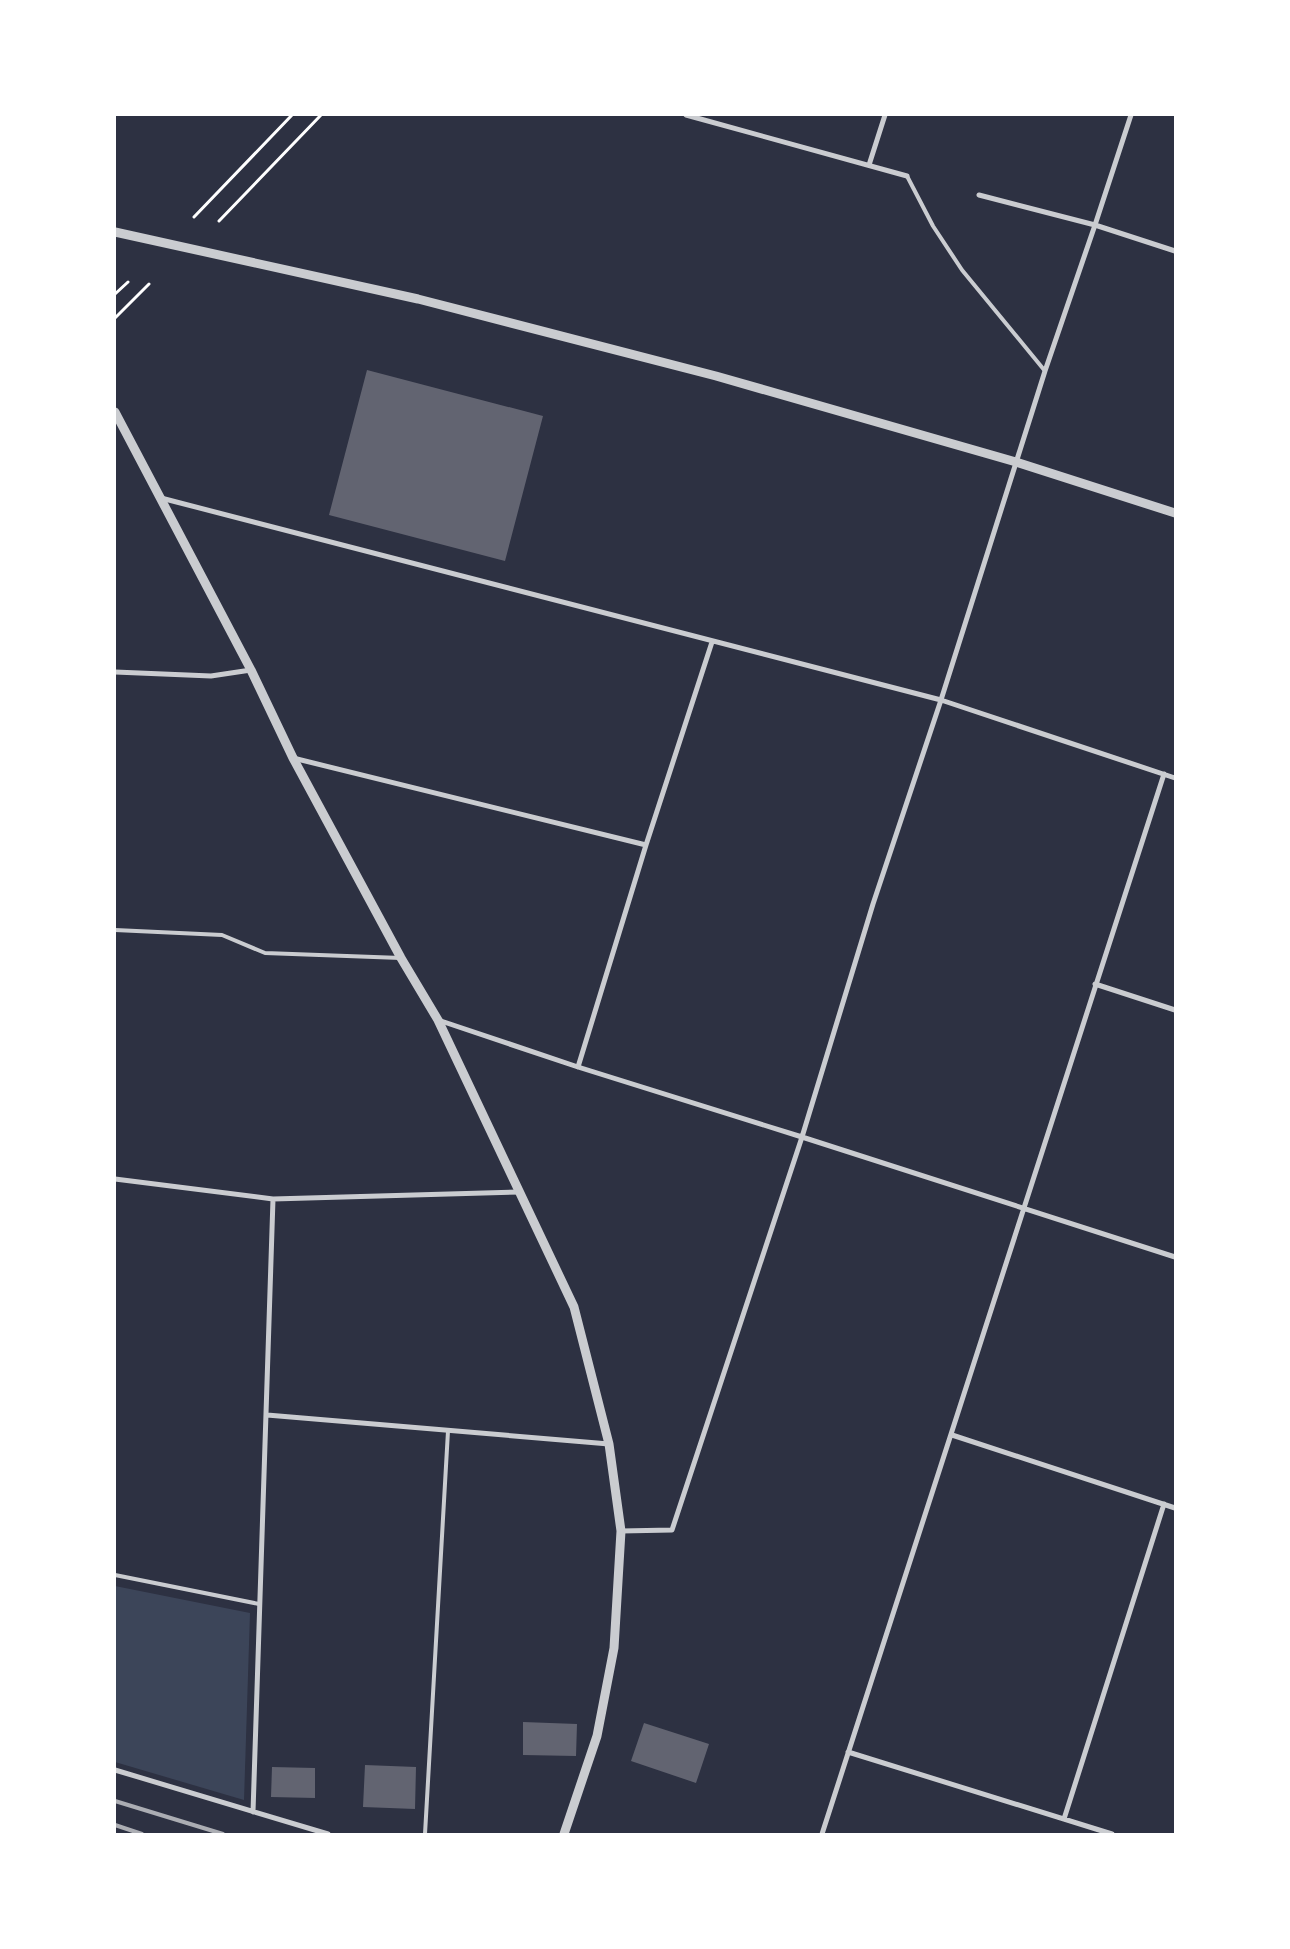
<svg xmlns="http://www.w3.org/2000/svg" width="1290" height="1949" font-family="Ubuntu,sans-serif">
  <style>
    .green { fill: #3c4559 }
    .building { fill: #626471 }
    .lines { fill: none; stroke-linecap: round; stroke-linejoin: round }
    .path { stroke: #fff; stroke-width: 3 }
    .service { stroke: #caccd0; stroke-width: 4 }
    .minor { stroke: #caccd0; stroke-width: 5 }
    .tertiary { stroke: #caccd0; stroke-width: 9 }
    .rail { stroke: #abadb3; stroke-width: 4 }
  </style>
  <rect width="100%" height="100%" fill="#2d3142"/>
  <!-- green -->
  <path class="green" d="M115 1586 250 1613 244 1800 115 1762Z"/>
  <!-- building -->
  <path class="building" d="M367 370 543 416 505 561 329 515Z
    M523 1722 577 1724 576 1756 523 1755Z
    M644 1723 709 1744 696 1783 631 1761Z
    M365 1765 416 1767 415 1809 363 1807Z
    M272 1767 315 1768V1798L271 1797Z"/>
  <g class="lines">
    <!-- path -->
    <path class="path" d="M194 217 292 115
      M219 221 321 115
      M115 294 128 282
      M115 318 149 284"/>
    <!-- service -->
    <path class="service" d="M907 176 933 226 962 270 1045 371
      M115 930 222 935 265 953 401 958
      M115 1575 259 1604
      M425 1834 448 1431"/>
    <!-- minor -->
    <path class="minor" d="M686 115 907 176
      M869 165 885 115
      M979 195 1095 225 1175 251
      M161 498 941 700 1175 778
      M115 672 211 676 251 670
      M293 758 646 845
      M1095 984 1175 1010
      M438 1020 578 1067 802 1137 1175 1257
      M578 1067 646 845 712 642
      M115 1179 273 1199 521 1192
      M267 1415 609 1444
      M952 1435 1175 1508
      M621 1531 672 1530 802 1137 873 904 941 700 1045 371 1095 225 1131 115
      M848 1752 1112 1834
      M115 1770 328 1834
      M253 1812 273 1199
      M1064 1819 1164 1504
      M822 1834 1164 774"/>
    <!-- tertiary -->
    <path class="tertiary" d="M115 232 418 299 716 376 1016 462 1175 513
      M115 412 251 670 293 758 401 958 438 1020 574 1307 609 1444 621 1531 614 1648 597 1736 564 1834"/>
    <!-- rail -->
    <path class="rail" d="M115 1801 223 1834
      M115 1825 142 1834"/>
  </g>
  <!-- border -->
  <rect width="1290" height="1949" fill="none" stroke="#ffffff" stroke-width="232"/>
</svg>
